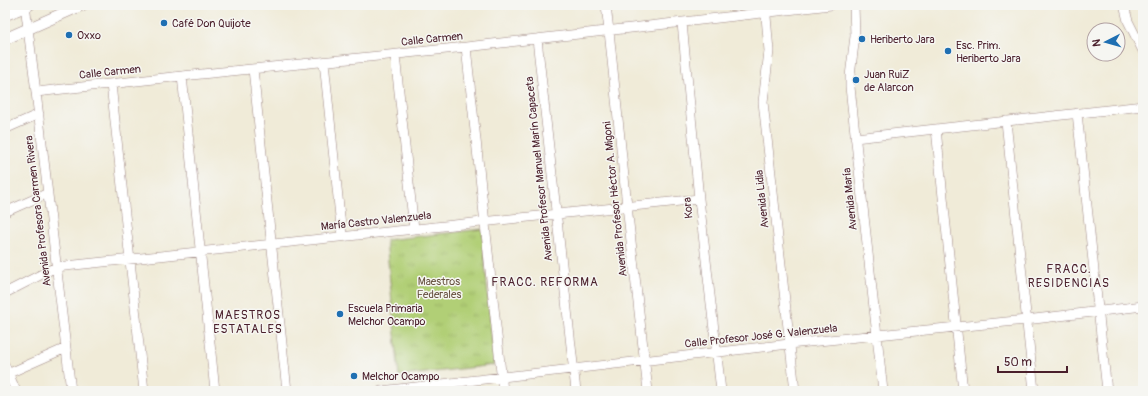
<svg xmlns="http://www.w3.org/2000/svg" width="1148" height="396" font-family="Pangolin,sans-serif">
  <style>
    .grass { fill: url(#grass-tufts); stroke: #7e7750 }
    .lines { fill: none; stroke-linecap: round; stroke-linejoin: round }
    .minor-casing { stroke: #9d8582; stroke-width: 10 }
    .major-casing { stroke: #9d8582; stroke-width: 12 }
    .minor { stroke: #fff; stroke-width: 9 }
    .major { stroke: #fff; stroke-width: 11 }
    .poi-dot { fill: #1f6fb2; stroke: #f6f6f2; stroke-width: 1.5 }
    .labels { text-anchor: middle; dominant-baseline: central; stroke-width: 3; stroke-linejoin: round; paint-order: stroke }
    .poi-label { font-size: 11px; fill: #4a1f2b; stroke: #f6f6f2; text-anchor: start }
    .street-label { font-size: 11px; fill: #4a1f2b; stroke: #f6f6f2 }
    .park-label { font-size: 11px; fill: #695442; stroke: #f6f6f2 }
    .neighbourhood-label { font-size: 12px; letter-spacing: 1px; fill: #4a1f2b; stroke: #f6f6f2 }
  </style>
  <defs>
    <pattern id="grass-tufts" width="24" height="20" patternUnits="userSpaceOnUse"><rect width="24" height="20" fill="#b1cf76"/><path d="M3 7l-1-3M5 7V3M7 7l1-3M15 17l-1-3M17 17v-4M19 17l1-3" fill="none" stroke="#9ab166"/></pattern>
  </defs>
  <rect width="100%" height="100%" fill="#f6f6f2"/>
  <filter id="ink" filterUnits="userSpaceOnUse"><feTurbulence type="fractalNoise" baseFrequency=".025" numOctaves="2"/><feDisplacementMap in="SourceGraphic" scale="8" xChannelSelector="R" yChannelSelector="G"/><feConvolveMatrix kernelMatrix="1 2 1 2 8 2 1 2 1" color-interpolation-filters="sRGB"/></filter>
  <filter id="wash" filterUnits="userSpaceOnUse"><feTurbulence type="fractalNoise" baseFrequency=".012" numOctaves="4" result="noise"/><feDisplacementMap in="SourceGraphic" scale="16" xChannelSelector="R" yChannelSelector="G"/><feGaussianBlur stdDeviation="0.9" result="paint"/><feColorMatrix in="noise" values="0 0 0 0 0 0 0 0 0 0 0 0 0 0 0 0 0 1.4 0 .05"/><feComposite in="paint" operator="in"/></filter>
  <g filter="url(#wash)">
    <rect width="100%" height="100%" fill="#f0ebd8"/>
    <!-- grass -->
    <path class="grass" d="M482 229 494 365 399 376 386 240Z"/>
  </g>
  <g filter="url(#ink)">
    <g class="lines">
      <!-- minor casing -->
      <g class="minor-casing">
        <path id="minor" d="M25 5 36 92 71 391
          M606 5 609 31 627 206 648 391
          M765 5 769 51 763 102 795 391
          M854 5 855 36 850 76V87L883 391
          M1124 5 1128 21 1143 51
          M682 23 699 199 721 391
          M537 39 576 391
          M466 47 503 391
          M395 55 414 229
          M324 62 342 236
          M253 69 287 391
          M182 76 215 391
          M111 84 144 391
          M36 92 182 76 466 47 831 5
          M1077 113 1107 391
          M1006 121 1034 391
          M5 129 39 114
          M936 129 963 391
          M855 138 1143 106
          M5 212 48 193
          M5 293 56 267 699 199
          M5 366 16 391
          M5 375 66 348
          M381 391 789 344 1026 320 1143 306"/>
      </g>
      <!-- major casing -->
      <g class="major-casing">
        <path id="major" d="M5 15 29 5
          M5 39 82 5"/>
      </g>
      <!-- minor -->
      <use href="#minor" class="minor"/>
      <!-- major -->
      <use href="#major" class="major"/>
    </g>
  </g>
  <!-- markers -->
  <g class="poi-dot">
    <circle cx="164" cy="23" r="4"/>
    <circle cx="69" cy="35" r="4"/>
    <circle cx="862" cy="39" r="4"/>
    <circle cx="948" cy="51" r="4"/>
    <circle cx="856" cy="80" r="4"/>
    <circle cx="340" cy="314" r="4"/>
    <circle cx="354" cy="376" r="4"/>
  </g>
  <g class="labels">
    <!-- poi labels -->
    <g class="poi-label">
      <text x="172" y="23">Café Don Quijote</text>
      <text x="77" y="35">Oxxo</text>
      <text x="870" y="39">Heriberto Jara</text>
      <text x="956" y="45">Esc. Prim.<tspan x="956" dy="13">Heriberto Jara</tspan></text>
      <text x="864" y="74">Juan RuiZ<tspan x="864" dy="13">de Alarcon</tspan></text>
      <text x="348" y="308">Escuela Primaria<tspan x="348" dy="13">Melchor Ocampo</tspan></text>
      <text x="362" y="376">Melchor Ocampo</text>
    </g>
    <!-- street labels -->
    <g class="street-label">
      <text transform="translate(432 39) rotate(-6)">Calle Carmen</text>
      <text transform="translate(110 72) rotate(-6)">Calle Carmen</text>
      <text transform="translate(539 169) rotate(-96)">Avenida Profesor Manuel Marín Capaceta</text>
      <text transform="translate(615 199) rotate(-96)">Avenida Profesor Héctor A. Migoni</text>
      <text transform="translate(762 199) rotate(-96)">Avenida Lidia</text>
      <text transform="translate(850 199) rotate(-96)">Avenida María</text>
      <text transform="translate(688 208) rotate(-96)">Kora</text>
      <text transform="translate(38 211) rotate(-97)">Avenida Profesora Carmen Rivera</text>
      <text transform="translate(376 221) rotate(-6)">María Castro Valenzuela</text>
      <text transform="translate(761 336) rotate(-6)">Calle Profesor José G. Valenzuela</text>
    </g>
    <!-- park labels -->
    <g class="park-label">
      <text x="439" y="281">Maestros<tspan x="439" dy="13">Federales</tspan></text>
    </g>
    <!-- neighbourhood labels -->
    <g class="neighbourhood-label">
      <text x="1069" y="269">FRACC.<tspan x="1069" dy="14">RESIDENCIAS</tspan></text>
      <text x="545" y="282">FRACC. REFORMA</text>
      <text x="248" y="315">MAESTROS<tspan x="248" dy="14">ESTATALES</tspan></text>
    </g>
  </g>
  <!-- margin -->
  <rect width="1148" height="396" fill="none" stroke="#f6f6f2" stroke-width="20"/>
  <!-- north arrow -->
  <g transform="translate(1106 42) rotate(264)"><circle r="19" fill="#f6f6f2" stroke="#b1a0a2"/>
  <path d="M0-3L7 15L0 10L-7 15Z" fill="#1f6fb2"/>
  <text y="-6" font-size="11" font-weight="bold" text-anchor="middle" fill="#4a1f2b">N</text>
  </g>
  <!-- scale -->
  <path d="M998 366v6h69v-6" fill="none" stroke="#4a1f2b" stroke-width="2"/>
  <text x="1004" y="366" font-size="12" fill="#4a1f2b" stroke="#f6f6f2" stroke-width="3" paint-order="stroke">50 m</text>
</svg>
